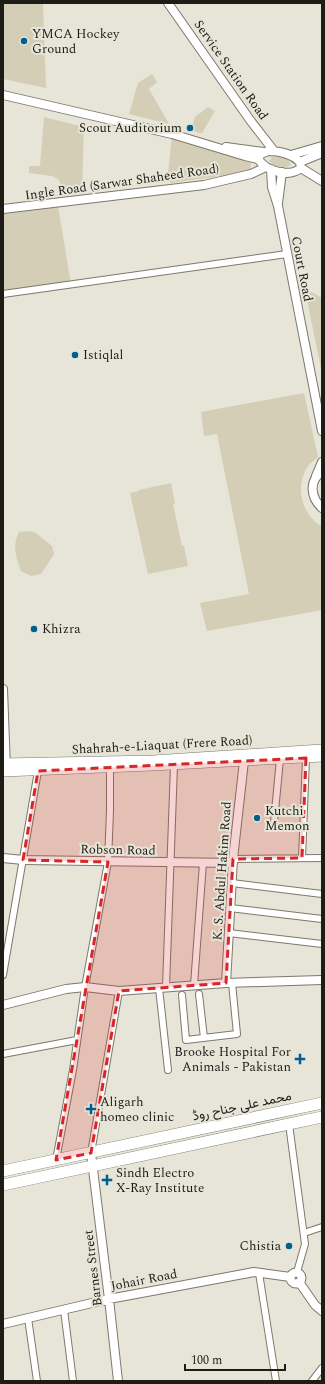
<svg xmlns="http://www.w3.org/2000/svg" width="325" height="1384" font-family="Spectral,Vazirmatn,serif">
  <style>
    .grass { fill: #d3ceb5 }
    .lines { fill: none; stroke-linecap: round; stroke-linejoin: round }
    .street-casing { stroke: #7b796d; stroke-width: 8 }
    .secondary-casing { stroke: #7b796d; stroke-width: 10 }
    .primary-casing { stroke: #7b796d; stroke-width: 10 }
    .highway-casing { stroke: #7b796d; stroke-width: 12 }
    .street { stroke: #fff; stroke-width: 6 }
    .secondary { stroke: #fff; stroke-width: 8 }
    .primary { stroke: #fff; stroke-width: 9 }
    .highway { stroke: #fff; stroke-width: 11 }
    .marked { fill: #d62828; fill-opacity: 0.2; stroke: #d62828; stroke-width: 3; stroke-dasharray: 8 5; stroke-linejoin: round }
    .poi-dot { fill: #005f8f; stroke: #e7e5d7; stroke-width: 1.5 }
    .labels { text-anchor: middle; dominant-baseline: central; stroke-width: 4; stroke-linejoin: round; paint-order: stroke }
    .poi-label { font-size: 13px; fill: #1d1c17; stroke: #e7e5d7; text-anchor: start }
    .street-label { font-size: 13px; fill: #1d1c17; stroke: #e7e5d7 }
  </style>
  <rect width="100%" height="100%" fill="#e7e5d7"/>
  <!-- grass -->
  <path class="grass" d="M3 3H43L46 88 3 79Z
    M152 74 157 82 149 89 169 124 129 114 138 83Z
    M208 107 215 111 202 133H199L191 130 195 117Z
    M44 117 84 127 82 190 61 192 60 182 58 179 52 176 29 173V166H40Z
    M172 134 252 153 250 172 170 183 168 174Z
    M272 157C279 156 289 157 291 165 284 169 274 167 269 161Z
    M57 200 71 284 3 294V208Z
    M311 292 322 298V374L306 295Z
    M304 393 318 457C315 460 311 462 309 465 294 484 301 516 322 526V610L207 631 200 603 249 594 217 434 204 436 201 412Z
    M171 483 175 504H173L182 546H184L188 566 148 574 130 493 139 491V490Z
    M31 531 36 533 52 546 54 554 41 574 31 576 21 571C16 557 12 546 19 532Z"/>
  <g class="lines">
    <!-- street casing -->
    <g class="street-casing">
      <path id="street" d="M3 294 287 254
        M274 822 280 759
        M302 858 306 758
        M233 859 322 858
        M232 883 322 894
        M230 908 322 919
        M229 933 322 944
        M3 975 38 771
        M194 985 203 863
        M166 987 174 765
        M159 988 168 1070
        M199 994 204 1038
        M182 995 186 1040 237 1034 232 983
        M3 1054 77 1040
        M289 1124 305 1244 297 1272
        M91 1153 119 991
        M56 1160 73 1070 85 987 108 862 110 811V768
        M304 1233 322 1227
        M259 1273 276 1381
        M64 1310 73 1381
        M28 1318 37 1381
        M312 1381 322 1368"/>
    </g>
    <!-- secondary casing -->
    <g class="secondary-casing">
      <path id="secondary" d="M168 3 250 120 274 151
        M3 95 172 134 245 156 258 159
        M226 147 264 152
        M268 151C280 151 291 153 300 162L301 168C289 178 266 171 258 159L261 154Z
        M291 155 322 146
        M300 162 322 153
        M301 168 322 181
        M271 169 272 187 278 206 322 431
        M278 203 282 172
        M3 209 204 185 251 174 266 167
        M322 472C308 481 311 498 322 508
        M316 476 322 462
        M3 689 6 769
        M3 858 23 860 233 863
        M226 983 233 859 244 761
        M3 1005 66 989 85 987 119 991 226 983 322 980
        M91 1153 109 1299 118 1381
        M290.5 1278a5.5 5.5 0 1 1 11 0a5.5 5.5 0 1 1-11 0Z
        M299 1282 315 1305 322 1311
        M3 1324 109 1299 254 1272 290 1277"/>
    </g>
    <!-- primary casing -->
    <g class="primary-casing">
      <path id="primary" d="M3 763 153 760 322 749
        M3 772 152 766 322 757"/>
    </g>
    <!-- highway casing -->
    <g class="highway-casing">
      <path id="highway" d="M3 1171 322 1103
        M3 1185 322 1117"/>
    </g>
    <!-- street -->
    <use href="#street" class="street"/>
    <!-- secondary -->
    <use href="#secondary" class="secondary"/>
    <!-- primary -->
    <use href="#primary" class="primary"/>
    <!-- highway -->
    <use href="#highway" class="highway"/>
  </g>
  <!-- marked area -->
  <path class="marked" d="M306 758 302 858 233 859 226 983 119 991 91 1153 56 1160 108 862 23 860 38 771Z"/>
  <!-- markers -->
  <g class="poi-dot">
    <circle cx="24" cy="41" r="4"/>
    <circle cx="190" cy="128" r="4"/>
    <circle cx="75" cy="355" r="4"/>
    <circle cx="34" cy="629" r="4"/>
    <circle cx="257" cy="818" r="4"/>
    <path d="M298 1053h4v4h4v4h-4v4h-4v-4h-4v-4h4z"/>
    <path d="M89 1103h4v4h4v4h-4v4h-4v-4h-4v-4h4z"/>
    <path d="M105 1174h4v4h4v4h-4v4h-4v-4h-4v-4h4z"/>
    <circle cx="289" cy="1246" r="4"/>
  </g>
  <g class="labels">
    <!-- poi labels -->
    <g class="poi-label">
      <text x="32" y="34">YMCA Hockey<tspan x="32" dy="15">Ground</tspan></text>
      <text x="182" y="128" text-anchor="end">Scout Auditorium</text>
      <text x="83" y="355">Istiqlal</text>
      <text x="42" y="629">Khizra</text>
      <text x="265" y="811">Kutchi<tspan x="265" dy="15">Memon</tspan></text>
      <text x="291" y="1052" text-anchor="end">Brooke Hospital For<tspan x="291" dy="15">Animals - Pakistan</tspan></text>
      <text x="100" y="1102">Aligarh<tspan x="100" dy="15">homeo clinic</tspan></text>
      <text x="116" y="1173">Sindh Electro<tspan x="116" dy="15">X-Ray Institute</tspan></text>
      <text x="281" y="1246" text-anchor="end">Chistia</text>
    </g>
    <!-- street labels -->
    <g class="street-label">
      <text transform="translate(231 70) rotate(55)">Service Station Road</text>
      <text transform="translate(122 182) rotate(-8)">Ingle Road (Sarwar Shaheed Road)</text>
      <text transform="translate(302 269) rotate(79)">Court Road</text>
      <text transform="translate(162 745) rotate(-3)">Shahrah-e-Liaquat (Frere Road)</text>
      <text transform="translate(118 850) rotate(1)">Robson Road</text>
      <text transform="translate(222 871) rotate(-86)">K. S. Abdul Hakim Road</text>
      <text transform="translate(242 1106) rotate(-12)">محمد علی جناح روڈ</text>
      <text transform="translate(93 1268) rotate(-97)">Barnes Street</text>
      <text transform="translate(144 1280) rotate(-11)">Johair Road</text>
    </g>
  </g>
  <!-- border -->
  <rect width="325" height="1384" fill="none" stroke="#1d1c17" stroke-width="8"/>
  <!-- scale -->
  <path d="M185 1364v6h100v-6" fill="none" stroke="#1d1c17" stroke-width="2"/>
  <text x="191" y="1364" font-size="12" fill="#1d1c17" stroke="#e7e5d7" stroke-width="3" paint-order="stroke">100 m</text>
</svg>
